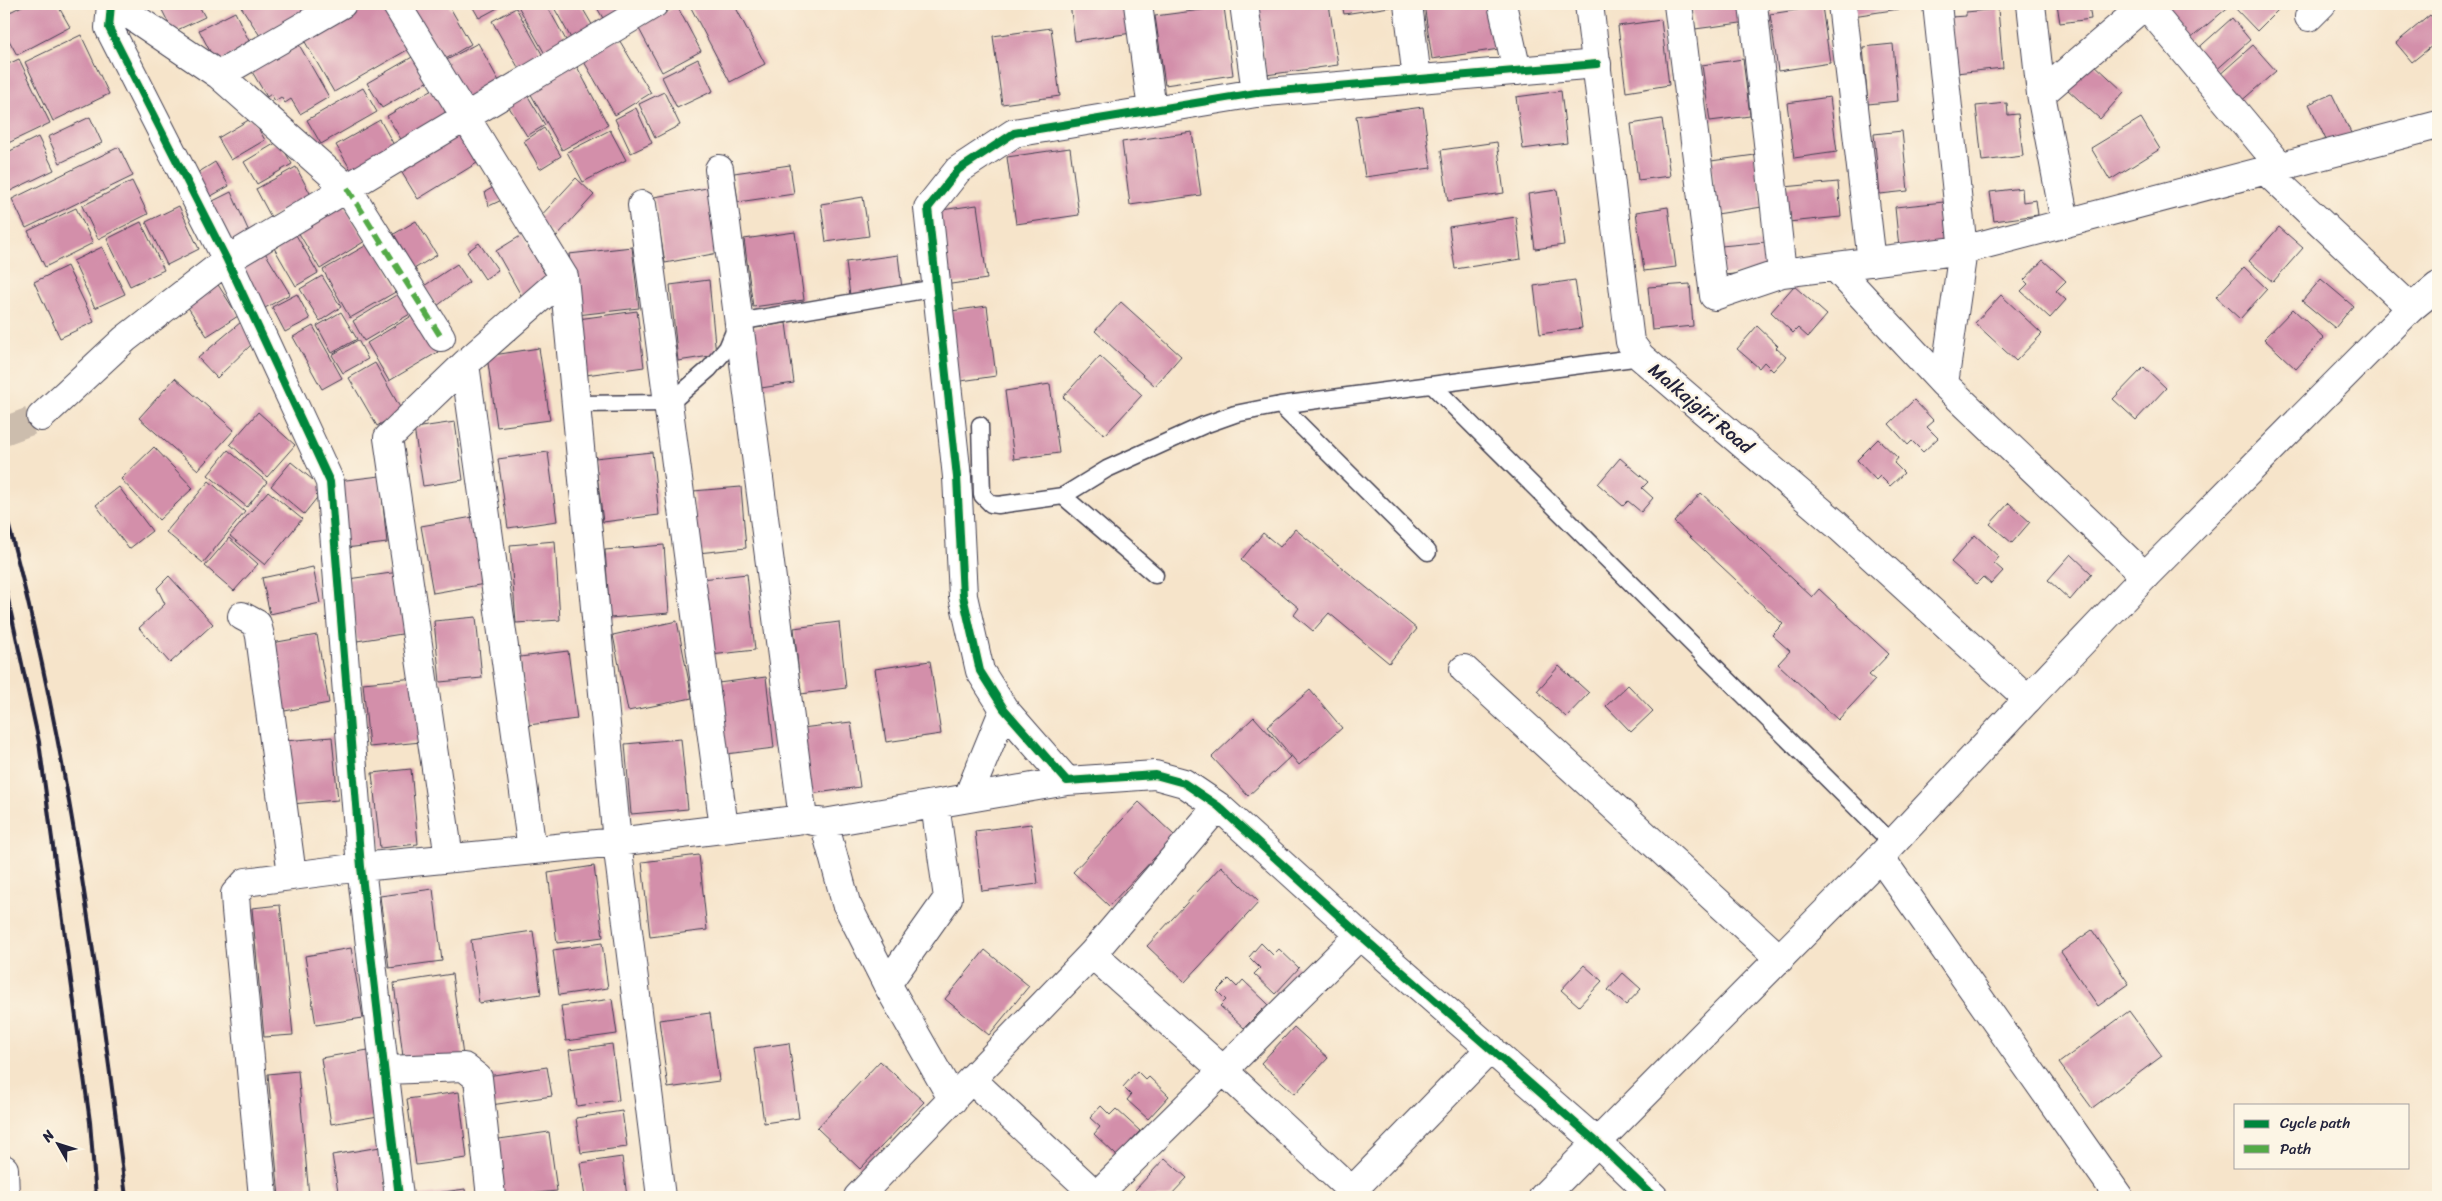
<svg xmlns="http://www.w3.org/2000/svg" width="2442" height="1201" font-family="Sriracha,sans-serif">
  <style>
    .building { fill: #d38faa }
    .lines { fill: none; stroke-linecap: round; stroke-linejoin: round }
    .minor-tunnel { stroke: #ccbdad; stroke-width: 28; stroke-dasharray: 28 14; stroke-linecap: butt }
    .service-casing { stroke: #423f50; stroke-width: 19 }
    .minor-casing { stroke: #423f50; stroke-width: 30 }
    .tertiary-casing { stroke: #423f50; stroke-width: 30 }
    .secondary-casing { stroke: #423f50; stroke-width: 30 }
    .service { stroke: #fff; stroke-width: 16 }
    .minor { stroke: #fff; stroke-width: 28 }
    .tertiary { stroke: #fff; stroke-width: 28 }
    .secondary { stroke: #fff; stroke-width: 28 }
    .rail { stroke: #22223b; stroke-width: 4 }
    .quiet { stroke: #53aa46; stroke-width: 6; stroke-dasharray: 12 6; stroke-linecap: butt }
    .cycleway-casing { stroke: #fcf5e5; stroke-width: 11 }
    .cycleway { stroke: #00873e; stroke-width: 8 }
    .labels { text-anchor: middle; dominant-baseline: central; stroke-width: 5; stroke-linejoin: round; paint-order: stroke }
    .street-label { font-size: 19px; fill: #22223b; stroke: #fcf5e5 }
  </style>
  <rect width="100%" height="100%" fill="#fcf5e5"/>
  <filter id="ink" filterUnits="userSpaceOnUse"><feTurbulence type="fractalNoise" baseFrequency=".02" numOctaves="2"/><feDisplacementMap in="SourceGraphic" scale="10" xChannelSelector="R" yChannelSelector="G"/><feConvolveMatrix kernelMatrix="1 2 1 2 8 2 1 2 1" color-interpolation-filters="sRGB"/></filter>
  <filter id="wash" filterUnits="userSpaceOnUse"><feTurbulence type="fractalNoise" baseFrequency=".0096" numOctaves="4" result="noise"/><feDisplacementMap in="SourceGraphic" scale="20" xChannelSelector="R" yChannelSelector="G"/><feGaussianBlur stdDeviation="1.12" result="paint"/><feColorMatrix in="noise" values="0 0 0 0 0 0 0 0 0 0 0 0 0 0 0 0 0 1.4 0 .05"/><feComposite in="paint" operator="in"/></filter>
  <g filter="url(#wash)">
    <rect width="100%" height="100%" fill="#f6e4ca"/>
    <g id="blocks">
      <!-- building -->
      <path class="building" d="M26 4H57L70 27 17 55 4 31V15Z
        M159 4H198L205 17 173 32Z
        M243 4H308L311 8 262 39 240 5Z
        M354 4H383L409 49 334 92 301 35Z
        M405 4H448L471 44 439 63Z
        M471 4H505L479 18Z
        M521 4H546L567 42 545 54 518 6Z
        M552 4H580L594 28 572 40Z
        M595 4H625L628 10 605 22Z
        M689 4H734L765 64 730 82Z
        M1070 4H1128L1132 33 1075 41Z
        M1275 4H1329L1338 65 1266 75 1257 6Z
        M1342 4H1395L1396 6 1344 14Z
        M1424 4H1493L1499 49 1432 59Z
        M1692 4H1746L1748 22 1695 29Z
        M1852 4H1898L1899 9 1853 16Z
        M2057 4H2089L2091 19 2060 23Z
        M2166 4H2232L2189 40 2162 7Z
        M2237 4H2284L2257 31 2234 7Z
        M677 6 701 51 662 72 638 27Z
        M1822 6 1830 63 1778 71 1770 14Z
        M1224 7 1233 75 1165 85 1155 16Z
        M516 8 543 56 519 69 492 21Z
        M1998 9 2003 68 1956 73 1951 17 1966 16V12Z
        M235 12 251 45 216 63 199 30Z
        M2430 15 2438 24V41L2412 62 2396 43Z
        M2232 18 2250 40 2213 73 2194 52Z
        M1661 20 1669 85 1626 92 1618 26Z
        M1051 28 1060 96 1002 104 993 36Z
        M81 35 109 94 53 121 25 62Z
        M618 38 651 93 615 115 583 60Z
        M298 43 329 97 300 114 291 99 285 103 281 97 275 101 271 94 267 97 251 70Z
        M478 43 505 92 470 111 443 62Z
        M1893 44 1898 101 1868 104 1863 47Z
        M2253 45 2276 71 2239 103 2217 77Z
        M414 56 428 81 382 108 367 83Z
        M19 59 50 123 4 145V66Z
        M698 59 713 91 677 108 662 77Z
        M1743 59 1750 116 1710 121 1702 65Z
        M575 63 608 125 562 150 528 89Z
        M2093 63 2124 92 2100 119 2068 90Z
        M363 88 377 112 321 144 307 120Z
        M433 89 447 115 402 141 387 116Z
        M1561 91 1567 143 1523 149 1516 97Z
        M664 92 680 125 655 138 639 104Z
        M526 93 545 125 527 136 507 104Z
        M2332 94 2351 133 2328 144 2309 104Z
        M1830 97 1837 152 1794 158 1787 103Z
        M2007 103 2008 115 2018 114 2023 156 1982 161 1976 106Z
        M1423 107 1431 168 1365 177 1356 116Z
        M636 108 652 143 631 153 615 119Z
        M90 117 102 143 60 163 48 137Z
        M252 118 265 140 231 160 218 138Z
        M2141 118 2160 149 2110 180 2091 148Z
        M1662 119 1670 176 1638 180 1631 124Z
        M380 120 394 145 351 170 336 145Z
        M544 128 561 156 540 169 524 141Z
        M610 130 626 160 583 182 567 152Z
        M1902 131 1908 191 1880 194 1874 134Z
        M1192 132 1201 195 1130 205 1122 142Z
        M459 133 477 163 418 199 399 168Z
        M38 137 54 170 6 193 4 188V154Z
        M279 141 292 164 257 184 244 162Z
        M1497 142 1504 193 1448 201 1441 150Z
        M119 147 133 176 26 228 12 199Z
        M1070 148 1079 215 1016 224 1007 157Z
        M1755 155 1762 207 1717 214 1711 161Z
        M215 162 229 186 204 200 191 177Z
        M790 165 794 194 738 202 734 173Z
        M296 167 311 195 271 217 256 189Z
        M576 178 594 195 556 237 537 220Z
        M132 181 148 214 98 239 82 206Z
        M1838 182 1841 217 1788 222 1784 187Z
        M501 183 508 197 489 206 485 192Z
        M707 188 718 253 665 263 654 197Z
        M2022 188 2023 202 2036 200 2038 215 1994 221 1990 192Z
        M1557 190 1564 245 1535 249 1528 194Z
        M231 192 251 236 226 248 205 205Z
        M863 197 869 236 826 242 821 204Z
        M342 202 365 241 320 269 297 230Z
        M1944 202 1948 243 1899 248 1895 207Z
        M977 205 987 279 944 285 934 211Z
        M179 206 199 249 167 265 146 222Z
        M1668 207 1676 267 1644 271 1636 212Z
        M76 208 93 243 45 267 28 231Z
        M1516 217 1521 259 1455 269 1449 227Z
        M416 221 437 255 414 269 394 234Z
        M141 222 164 270 130 286 107 239Z
        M2279 227 2303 248 2273 282 2249 261Z
        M795 232 804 300 753 307 744 239Z
        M296 235 318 273 296 286 274 248Z
        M522 235 549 281 522 297 496 251Z
        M372 242 399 290 350 318 323 270Z
        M1766 242 1768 271 1723 275 1721 246Z
        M479 243 498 270 485 279 467 252Z
        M102 247 125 294 95 308 73 261Z
        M632 247 639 308 577 315 569 254Z
        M264 251 290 294 265 308 240 265Z
        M898 255 902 289 850 296 846 262Z
        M2043 260 2066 281 2056 291 2066 300 2050 318 2021 291 2028 284 2024 280Z
        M457 264 469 282 437 306 424 286Z
        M67 266 94 322 60 338 34 282Z
        M2244 267 2267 289 2240 319 2216 297Z
        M322 276 341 307 320 321 300 289Z
        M2321 279 2353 306 2335 328 2302 301Z
        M215 280 238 316 207 336 183 300Z
        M709 280 716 355 678 361 670 285Z
        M1575 280 1582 328 1540 334 1534 286Z
        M1690 284 1693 326 1652 330 1648 287Z
        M1794 286 1827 315 1808 337 1798 328 1793 333 1771 312Z
        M403 291 415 311 364 341 353 321Z
        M297 294 310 319 285 332 272 307Z
        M2001 295 2042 334 2016 361 1975 323Z
        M1121 302 1181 356 1155 386 1095 331Z
        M987 306 996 376 954 382 944 312Z
        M2293 309 2324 338 2296 369 2264 339Z
        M637 311 644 367 586 375 578 319Z
        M341 312 357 339 332 353 317 326Z
        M415 314 438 352 389 381 367 343Z
        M241 322 255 341 217 378 198 358Z
        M786 323 794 383 761 388 753 328Z
        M313 326 342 378 322 389 293 337Z
        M1757 326 1778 346 1776 348 1786 357 1773 371 1764 362 1759 368 1737 349Z
        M358 340 368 359 343 373 332 355Z
        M539 348 550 420 497 427 487 356Z
        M1100 356 1142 395 1105 435 1063 397Z
        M375 363 402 411 377 426 349 378Z
        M2144 367 2166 388 2136 420 2113 399Z
        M175 378 234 430 198 470 139 418Z
        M1050 384 1059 453 1014 459 1005 391Z
        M1914 400 1934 421 1927 427 1938 438 1923 452 1912 441 1908 445 1889 424Z
        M258 412 295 445 267 477 230 444Z
        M455 422 463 480 423 486 414 428Z
        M1878 439 1898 458 1894 463 1904 473 1890 486 1880 476 1876 480 1857 460Z
        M154 447 193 488 159 520 121 479Z
        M228 450 267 482 247 507 208 475Z
        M548 452 557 521 508 528 498 459Z
        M652 452 659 515 603 522 595 458Z
        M1620 458 1648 482 1642 488 1653 498 1641 512 1628 501 1623 506 1598 484Z
        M291 462 324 489 304 514 271 486Z
        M380 476 387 543 346 548 338 481Z
        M209 481 245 512 203 563 166 532Z
        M119 487 152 531 129 549 96 505Z
        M741 487 746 548 698 553 693 491Z
        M268 491 302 519 265 565 230 536Z
        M1701 493 1812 597 1819 589 1889 654 1869 675 1875 680 1838 720 1778 664 1790 651 1772 635 1783 624 1674 522Z
        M2009 503 2030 522 2012 543 1990 524Z
        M473 517 485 584 433 593 421 526Z
        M1295 529 1417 629 1389 663 1329 613 1313 631 1294 615 1299 608 1241 560 1263 533 1280 547Z
        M1975 535 1999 557 1994 563 2003 571 1991 584 1983 577 1976 584 1951 562Z
        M229 538 258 564 234 591 205 566Z
        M555 541 560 620 516 623 510 545Z
        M664 545 669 613 610 618 605 550Z
        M2071 554 2092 574 2070 600 2048 580Z
        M313 567 320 603 270 614 262 578Z
        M399 572 408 633 357 641 348 579Z
        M747 574 755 650 711 655 702 579Z
        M169 576 213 624 170 663 139 628 165 604 157 588Z
        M476 617 482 678 440 682 434 621Z
        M677 621 692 698 628 711 613 635Z
        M839 622 846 688 801 694 794 628Z
        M317 635 329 703 279 712 266 644Z
        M568 651 577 719 528 725 520 657Z
        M930 661 941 734 886 742 875 669Z
        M1559 666 1589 693 1566 717 1537 691Z
        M766 677 774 748 726 754 718 683Z
        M415 678 421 742 369 747 363 683Z
        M1628 685 1653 711 1631 732 1606 706Z
        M1310 690 1342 728 1299 765 1267 727Z
        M1254 717 1290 757 1248 796 1212 757Z
        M851 722 860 787 810 794 802 728Z
        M332 737 338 800 291 804 285 741Z
        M681 739 688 809 631 814 625 744Z
        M411 769 418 844 380 848 372 773Z
        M1139 802 1175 836 1109 906 1073 872Z
        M1031 824 1038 884 982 891 975 831Z
        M699 855 707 930 650 937 642 862Z
        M594 866 603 937 557 943 548 873Z
        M1221 866 1259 902 1185 982 1147 946Z
        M433 889 442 961 389 968 380 896Z
        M280 905 293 1035 264 1037 252 908Z
        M2092 930 2129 984 2098 1006 2061 952Z
        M533 931 541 994 479 1003 471 940Z
        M602 943 608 988 559 995 553 950Z
        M1261 943 1273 955 1279 949 1299 968 1275 994 1254 974 1260 968 1249 957Z
        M351 948 363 1018 316 1025 305 956Z
        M985 950 1029 986 989 1035 945 999Z
        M1584 965 1602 981 1579 1006 1561 990Z
        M1623 973 1641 989 1626 1005 1608 990Z
        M452 974 463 1056 404 1065 394 983Z
        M1229 979 1237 987 1243 980 1268 1004 1244 1028 1220 1006 1226 1000 1217 991Z
        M612 999 617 1034 566 1041 561 1006Z
        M2129 1011 2162 1056 2092 1108 2059 1063Z
        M710 1013 719 1081 668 1088 659 1020Z
        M1294 1027 1328 1058 1295 1094 1261 1063Z
        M789 1043 799 1118 764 1123 754 1048Z
        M612 1044 619 1100 577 1106 569 1050Z
        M374 1049 384 1115 331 1124 321 1058Z
        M880 1061 924 1102 860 1169 817 1128Z
        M547 1067 552 1096 491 1105 487 1076Z
        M298 1071 309 1197H279L268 1074Z
        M1137 1071 1146 1080 1149 1077 1169 1096 1148 1119 1127 1100 1131 1095 1123 1087Z
        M459 1092 467 1158 416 1165 407 1099Z
        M1101 1106 1110 1115 1116 1109 1140 1131 1117 1156 1094 1134 1100 1127 1090 1118Z
        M622 1111 627 1147 581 1153 576 1118Z
        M549 1132 557 1191 499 1197 492 1140Z
        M380 1147 388 1197H339L332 1155Z
        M622 1157 627 1197H585L580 1163Z
        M1165 1158 1187 1178 1169 1197H1143L1135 1190Z
        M465 1189 466 1197H416L415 1196Z"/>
    </g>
  </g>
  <g filter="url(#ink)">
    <use href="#blocks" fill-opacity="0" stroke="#423f50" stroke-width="1"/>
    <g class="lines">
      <!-- minor-tunnel -->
      <path class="minor-tunnel" d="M4 431 41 417"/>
      <!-- service casing -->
      <g class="service-casing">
        <path id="service" d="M1432 385 1893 844
          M576 404 670 403 709 369 727 348 738 322 936 288
          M1280 405 1428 552
          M980 425 982 495 991 504 998 505 1063 496
          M1155 575 1063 496 1107 469 1204 425 1235 414 1280 405 1641 357"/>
      </g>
      <!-- minor casing -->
      <g class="minor-casing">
        <path id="minor" d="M111 4 109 28 227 260 330 482 361 867 399 1197
          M114 4 219 75 347 188 441 337
          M396 4 564 277 617 842 661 1197
          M1138 4 1152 110
          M1244 4 1256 93
          M1408 4 1417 79
          M1502 4 1517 71
          M1678 4 1714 296 1782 273
          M1753 4 1782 273 1963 250 2438 125
          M1842 4 1872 262
          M1937 4 1963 250 1944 384 2145 576
          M2031 4 2041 94 2065 222
          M2145 4 2282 168
          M2309 17 2322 4
          M1597 64 1256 93 1014 133 958 170 928 208 957 477 963 596 980 671 1004 709 1067 781 1155 775 1184 783 1218 806 1360 935 1598 1143 1654 1197
          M219 75 342 4
          M2041 94 2146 4
          M719 169 803 819
          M2267 172 2411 308
          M642 205 724 828
          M1835 267 1944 384
          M465 364 532 850
          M41 417 125 339 227 260 654 4
          M242 616 257 624 260 636 292 875
          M1464 669 1780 959
          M968 797 1004 709
          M824 823 846 903 887 984 953 1100
          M1880 857 2119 1197
          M449 858 388 438 465 364 564 277
          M1092 954 1224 1071 1352 1191
          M887 984 948 898 935 804
          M386 1070 464 1067 478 1078 491 1197
          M972 1080 1098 1197
          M4 1169 5 1197
          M263 1197 236 910 235 894 246 882 361 867 617 842 803 819 824 823 1067 781
          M858 1197 1092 954 1218 806
          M1095 1197 1360 935
          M1346 1197 1491 1048"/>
      </g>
      <!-- tertiary casing -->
      <g class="tertiary-casing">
        <path id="tertiary" d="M1543 1197 1880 857 2028 699"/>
      </g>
      <!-- secondary casing -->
      <g class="secondary-casing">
        <path id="secondary" d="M1589 4 1630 342 1641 357 1836 524 2028 699 2145 576 2411 308 2438 286"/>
      </g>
      <!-- service -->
      <use href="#service" class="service"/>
      <!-- minor -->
      <use href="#minor" class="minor"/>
      <!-- tertiary -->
      <use href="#tertiary" class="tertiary"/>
      <!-- secondary -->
      <use href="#secondary" class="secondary"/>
      <!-- rail -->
      <path class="rail" d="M4 508C66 734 97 966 126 1197
        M4 581 39 742 90 1122 96 1197"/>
      <!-- quiet -->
      <path class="quiet" d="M347 188 441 337"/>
      <!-- cycleway casing -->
      <g class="cycleway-casing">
        <path id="cycleway" d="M111 4 109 28 227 260 330 482 361 867 399 1197
          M1597 64 1256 93 1014 133 958 170 928 208 957 477 963 596 980 671 1004 709 1067 781 1155 775 1184 783 1218 806 1360 935 1598 1143 1654 1197"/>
      </g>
      <!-- cycleway -->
      <use href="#cycleway" class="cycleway"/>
    </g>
  </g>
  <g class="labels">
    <!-- street labels -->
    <g class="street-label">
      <text transform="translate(1701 408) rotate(40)">Malkajgiri Road</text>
    </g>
  </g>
  <!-- margin -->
  <rect width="2442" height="1201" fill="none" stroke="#fcf5e5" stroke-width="20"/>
  <!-- legend -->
  <rect x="2234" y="1104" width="175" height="65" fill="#fcf5e5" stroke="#a5a1a1"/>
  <rect x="2244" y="1120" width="25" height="8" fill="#00873e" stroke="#a5a1a1"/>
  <text x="2280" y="1128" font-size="15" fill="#22223b">Cycle path</text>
  <rect x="2244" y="1145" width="25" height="8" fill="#53aa46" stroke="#a5a1a1"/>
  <text x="2280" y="1154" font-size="15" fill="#22223b">Path</text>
  <!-- north arrow -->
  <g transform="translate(58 1144) rotate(309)" stroke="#fcf5e5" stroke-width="4" paint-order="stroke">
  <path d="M0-4L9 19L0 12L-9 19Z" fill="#22223b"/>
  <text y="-8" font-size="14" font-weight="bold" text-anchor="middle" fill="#22223b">N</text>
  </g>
</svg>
